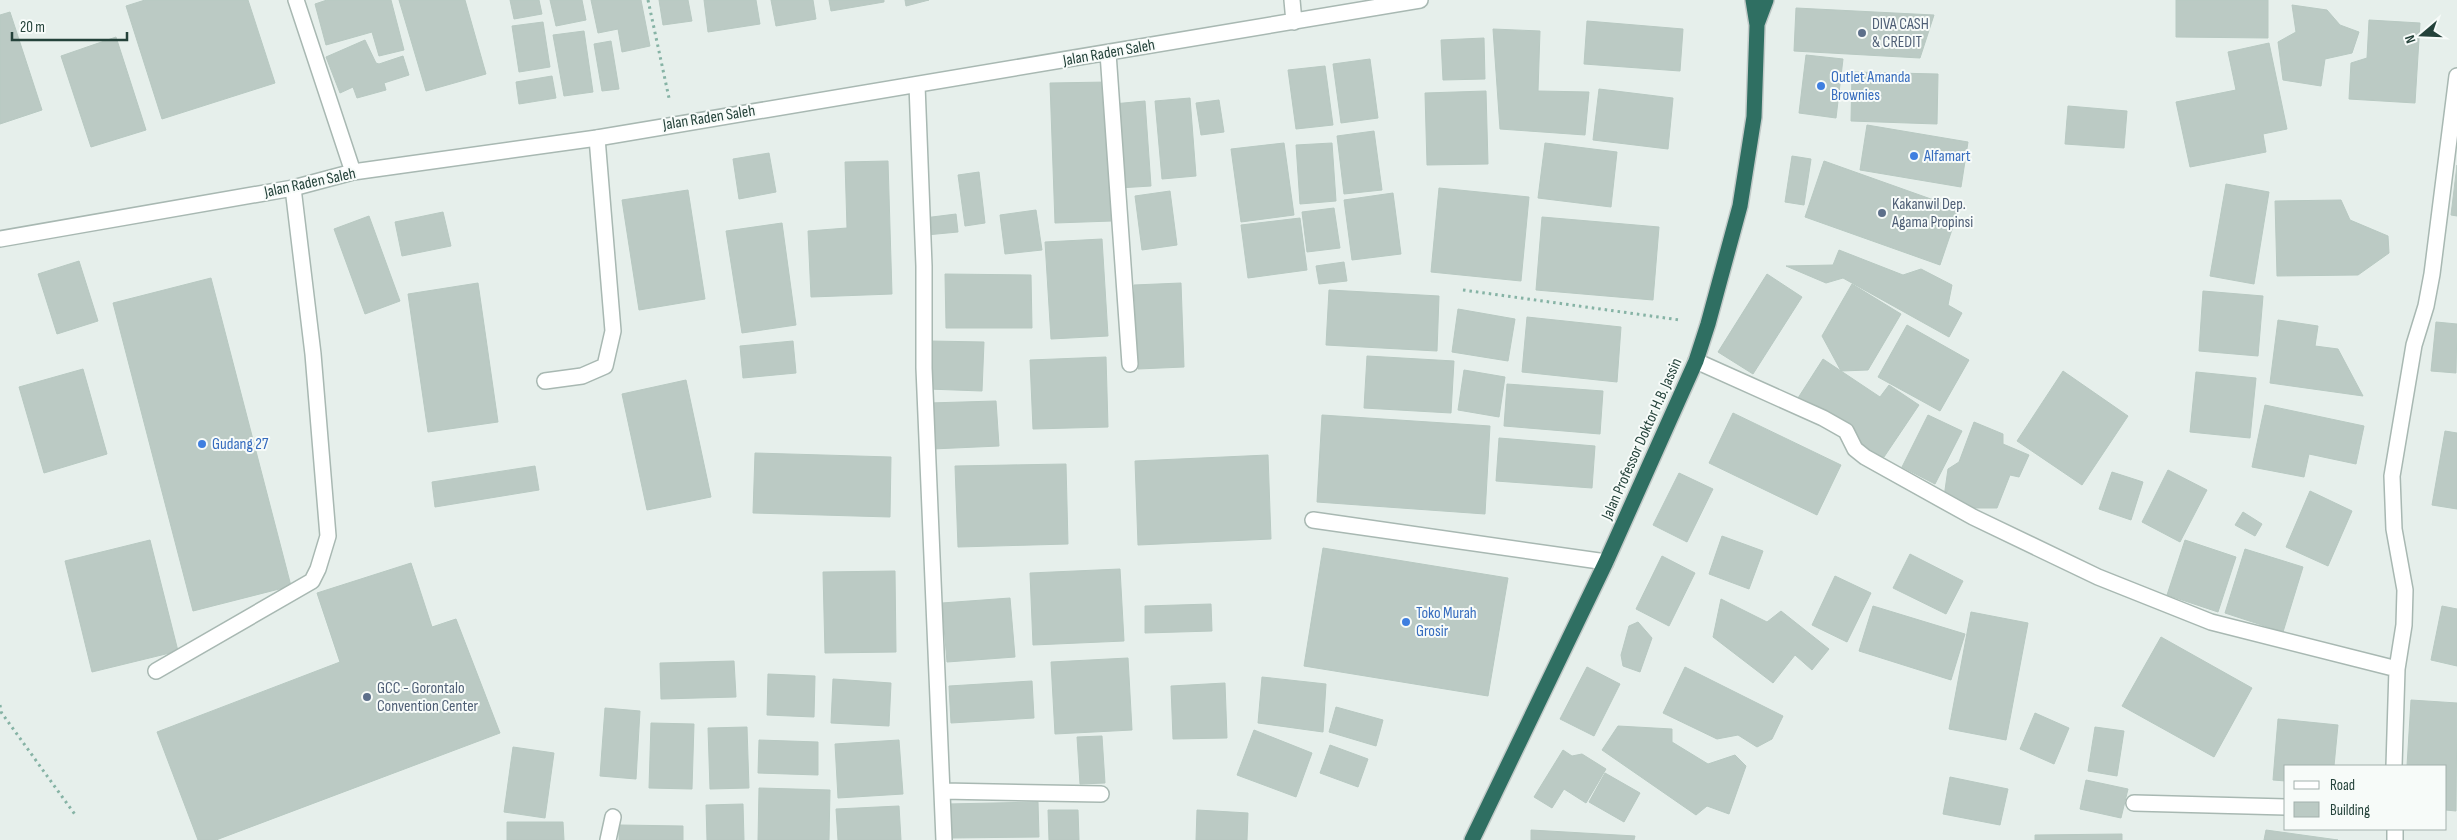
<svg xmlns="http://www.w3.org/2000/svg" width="2457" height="840" font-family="'Sofia Sans Condensed',sans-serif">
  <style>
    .building { fill: #bbcac4; stroke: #b8c9c2 }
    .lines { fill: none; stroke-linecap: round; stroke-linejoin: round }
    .lane-casing { stroke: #a8b8b2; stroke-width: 18 }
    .street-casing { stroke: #a8b8b2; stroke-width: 18 }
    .highway-casing { stroke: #c2cac8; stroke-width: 18 }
    .path { stroke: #86b3a5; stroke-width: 3; stroke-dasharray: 2.5 4; stroke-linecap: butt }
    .lane { stroke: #fff; stroke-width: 15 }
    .street { stroke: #fff; stroke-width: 15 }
    .highway { stroke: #2f6f62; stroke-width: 15 }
    .service-dot { fill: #5c6f8a; stroke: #f7fbf9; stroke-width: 2 }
    .shop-dot { fill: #3f7fe0; stroke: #f7fbf9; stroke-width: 2 }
    .labels { text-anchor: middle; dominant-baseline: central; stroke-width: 4; stroke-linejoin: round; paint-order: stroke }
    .service-label { font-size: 16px; fill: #4e5e75; stroke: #f7fbf9; text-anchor: start }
    .street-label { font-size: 16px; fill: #24423a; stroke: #f7fbf9 }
    .shop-label { font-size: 16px; fill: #366cbe; stroke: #f7fbf9; text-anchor: start }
  </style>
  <rect width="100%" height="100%" fill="#e6efeb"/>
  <!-- building -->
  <path class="building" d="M145 0H248L275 83 162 119 126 6Z
    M327 0H391L404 50 379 56 372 32 326 45 315 4Z
    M399 0H465L486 74 426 91Z
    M510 0H539L542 14 514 19Z
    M550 0H582L586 20 556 26Z
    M591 0H641L650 46 622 52 618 29 598 33Z
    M659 0H688L692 21 663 25Z
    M704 0H756L760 24 708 32Z
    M771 0H813L816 19 776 26Z
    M829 0H884V2L831 11Z
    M905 0H929L906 6Z
    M2176 0H2268V38L2176 37Z
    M2292 5 2327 10 2340 25 2359 32 2352 53 2325 59 2321 86 2283 80 2278 42 2296 32Z
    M1796 8 1934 15 1920 58 1794 51Z
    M10 12 42 110 0 124V15Z
    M2369 20 2420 23 2415 103 2349 99 2351 63 2367 58Z
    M1587 21 1683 29 1680 71 1584 64Z
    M543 22 550 67 519 72 512 26Z
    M1493 29 1540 31 1538 91 1589 92 1585 135 1500 129Z
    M584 31 593 92 564 96 553 35Z
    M116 37 146 130 91 147 61 56Z
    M1484 38 1485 79 1443 80 1441 40Z
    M365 40 376 63 379 64 403 56 409 75 384 83 386 90 357 98 353 87 340 93 326 57Z
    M611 41 619 89 602 91 594 44Z
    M2269 43 2287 129 2263 134 2266 152 2190 167 2176 102 2236 90 2228 52Z
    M1806 55 1843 59 1836 118 1799 113Z
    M1370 59 1378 118 1341 123 1333 64Z
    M1325 66 1333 125 1296 129 1288 70Z
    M1852 72 1938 74 1937 124 1851 121Z
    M552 76 556 98 519 104 516 82Z
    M1108 82 1112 221 1055 223 1050 83Z
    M1599 89 1673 98 1668 149 1593 140Z
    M1486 91 1488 164 1427 165 1425 93Z
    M1190 98 1196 176 1162 179 1155 101Z
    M1219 100 1224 132 1201 135 1196 103Z
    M1145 101 1151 186 1118 188 1113 104Z
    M2068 106 2127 111 2124 148 2065 144Z
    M1867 125 1968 142 1961 187 1860 170Z
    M1374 131 1382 190 1344 194 1337 136Z
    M1284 143 1294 215 1241 222 1231 149Z
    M1332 143 1336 201 1300 204 1296 145Z
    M1545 143 1617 152 1611 207 1538 198Z
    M769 153 776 192 739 199 733 159Z
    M1792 156 1811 159 1804 205 1785 202Z
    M888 161 892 294 811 297 808 231 847 228 845 162Z
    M1824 161 1959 209 1940 265 1805 217Z
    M2457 165V216L2451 215Z
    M979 172 985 223 965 226 958 175Z
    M2226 184 2269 192 2254 284 2210 276Z
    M1439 188 1529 197 1521 281 1431 272Z
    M688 190 705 299 639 310 622 200Z
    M1170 191 1177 245 1142 250 1135 196Z
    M1393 193 1401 254 1352 260 1344 200Z
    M2341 200 2350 220 2388 236 2389 253 2358 275 2277 276 2275 201Z
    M1334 208 1340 248 1307 252 1302 212Z
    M1036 210 1042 250 1005 254 1000 215Z
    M443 212 451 246 402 256 395 222Z
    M956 214 958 232 926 235 924 218Z
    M369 216 400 301 365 314 334 229Z
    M1542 217 1659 227 1653 300 1536 290Z
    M1300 218 1307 270 1248 278 1241 225Z
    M782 223 796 325 742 333 726 231Z
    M1102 239 1108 336 1051 339 1045 242Z
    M1839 250 1903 275 1921 269 1952 285 1948 305 1962 313 1949 337 1843 278 1826 283 1786 266 1833 265Z
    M79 261 98 321 57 334 38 274Z
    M1344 262 1347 281 1319 284 1316 266Z
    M945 274 1031 275 1032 328H946Z
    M1767 274 1802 297 1753 374 1718 352Z
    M211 278 291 586 193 611 113 303Z
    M478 283 498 422 428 432 408 294Z
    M1181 283 1184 367 1138 369 1134 285Z
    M1852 284 1901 314 1868 370 1841 371 1822 336Z
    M1329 290 1439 296 1437 351 1326 345Z
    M2203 291 2263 296 2258 356 2199 351Z
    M1458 309 1515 319 1508 361 1452 352Z
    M1527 317 1621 327 1617 382 1522 372Z
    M2278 320 2318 326 2315 346 2338 349 2363 396 2270 383Z
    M2436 322 2457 324 2456 373 2431 371Z
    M1907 325 1969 360 1940 411 1878 377Z
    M793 341 796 373 743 378 740 346Z
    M930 341 984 342 982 391 928 389Z
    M1367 356 1454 361 1451 413 1364 408Z
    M1106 357 1108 427 1033 429 1030 360Z
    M1823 359 1880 397 1889 385 1919 405 1884 457 1856 449 1851 432 1798 398Z
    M83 369 107 454 44 473 19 387Z
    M1464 370 1505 377 1499 417 1458 410Z
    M2063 371 2128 416 2082 485 2017 441Z
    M2196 372 2256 378 2250 438 2190 432Z
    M686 380 711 497 647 510 622 394Z
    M1507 384 1603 391 1600 434 1504 426Z
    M996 401 999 446 932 449 929 403Z
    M2265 405 2364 426 2356 464 2309 454 2304 477 2252 467Z
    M1733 413 1841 465 1817 515 1709 463Z
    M1322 415 1490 426 1485 514 1317 502Z
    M1928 415 1962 431 1935 484 1902 467Z
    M1974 422 2003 434V444L2029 455 2019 477 2010 475 1997 508H1962L1944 497 1948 469 1959 462Z
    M2445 431 2457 433V509L2432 505Z
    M1499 438 1595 446 1592 488 1496 481Z
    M755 453 891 457 890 517 753 513Z
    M1268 455 1271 539 1138 545 1135 461Z
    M1066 464 1068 544 958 547 955 466Z
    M535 466 539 490 435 507 432 482Z
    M2168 470 2207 490 2180 542 2142 522Z
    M2112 472 2143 482 2131 520 2099 509Z
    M1679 473 1713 489 1687 542 1653 525Z
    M2310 491 2352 511 2328 566 2286 547Z
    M2243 512 2262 524 2255 536 2235 525Z
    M1722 536 1763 551 1749 589 1709 574Z
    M150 540 178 651 92 672 65 561Z
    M2185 540 2236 557 2218 612 2167 595Z
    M1323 548 1508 578 1488 696 1304 666Z
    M2245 549 2303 567 2283 632 2225 613Z
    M1910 554 1963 581 1946 614 1893 588Z
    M1662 556 1695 573 1669 626 1636 609Z
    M411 563 432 627 456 619 500 733 216 840H198L157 732 340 662 317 593Z
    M1120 569 1124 641 1033 645 1030 573Z
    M895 571 896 652 825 653 823 572Z
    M1835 576 1871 593 1847 642 1812 625Z
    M1010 598 1015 657 947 662 942 603Z
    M1721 599 1767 622 1781 611 1829 649 1812 670 1795 655 1773 683 1713 637Z
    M1211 604 1212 631 1145 633V606Z
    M1873 606 1965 634 1951 680 1859 651Z
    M2442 606 2457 609V666L2431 660Z
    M1971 612 2028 623 2006 740 1949 729Z
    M1638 622 1652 638 1640 672 1623 666 1621 655 1629 626Z
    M2161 637 2252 688 2214 757 2122 706Z
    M1128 658 1132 730 1055 734 1051 662Z
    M734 661 736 697 661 699 660 663Z
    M1587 667 1620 684 1594 736 1560 719Z
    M1685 667 1783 716 1772 739 1757 747 1738 735 1717 739 1663 713Z
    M768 674 815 676 814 717 767 715Z
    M1262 677 1326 684 1323 732 1258 723Z
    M833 679 891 683 889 726 831 723Z
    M1032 681 1034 718 951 723 949 686Z
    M1225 683 1227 738 1173 739 1171 686Z
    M2411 700 2457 703 2456 811 2446 810V766H2407Z
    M1336 707 1383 720 1376 746 1329 732Z
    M605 708 640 711 636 779 600 776Z
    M2035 713 2069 728 2054 764 2020 749Z
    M2278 719 2338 725 2334 766H2286V781L2273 780Z
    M651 723 694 724 692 789 649 788Z
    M1618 726 1672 729V742L1708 764 1735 755 1746 766 1729 814 1707 806 1696 815 1602 750Z
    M747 727 749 788 710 789 708 728Z
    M2095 727 2124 731 2117 776 2088 771Z
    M1254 730 1312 753 1296 797 1237 775Z
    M1102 736 1105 783 1080 784 1077 737Z
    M759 740 818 742V775L758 773Z
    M899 740 903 794 838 798 835 744Z
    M1330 745 1368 759 1358 787 1320 773Z
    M513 747 554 753 545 818 504 812Z
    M1563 750 1572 756 1582 754 1606 769 1586 803 1564 789 1552 808 1534 797Z
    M1605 773 1640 793 1624 822 1589 802Z
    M1950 777 2008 789 2000 825 1943 814Z
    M2086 780 2128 789 2121 818 2080 809Z
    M759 788 830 790 829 840H758Z
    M1038 802 1039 837 950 838 948 804Z
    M743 804 744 840H707L706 805Z
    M899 806 901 840H838L836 809Z
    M1048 810H1078L1079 840H1049Z
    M1197 810 1248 813 1247 840H1196Z
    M507 822H563L564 840H507Z
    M619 825 683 826V840H619Z
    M1531 830 1635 836 1634 840H1531Z
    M2266 830 2338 840H2264Z
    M2122 834V840H2035V835Z"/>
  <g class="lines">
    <!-- lane casing -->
    <g class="lane-casing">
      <path id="lane" d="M545 381 582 376 605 366 613 331 597 138
        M156 671 312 581 318 569 328 536 313 354 293 188
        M608 840 613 817"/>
    </g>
    <!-- street casing -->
    <g class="street-casing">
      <path id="street" d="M296 0 353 172
        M1292 0 1294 22
        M1108 53 1130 364
        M917 85 924 266V368L944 840
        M0 239 293 188 353 172 597 138 1420 0
        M1696 361 1823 418 1846 431 1855 449 1865 457 1973 517 2098 577 2211 622 2397 669
        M1313 520 1606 562
        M2394 766 2397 669 2404 625 2405 590 2394 529 2392 476 2414 345 2426 306 2432 274 2457 76
        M943 791 1101 794
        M2134 803 2286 807
        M2395 840V829"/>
    </g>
    <!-- highway casing -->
    <g class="highway-casing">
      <path id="highway" d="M1757 24 1766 0
        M1472 840 1606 562 1696 361 1708 324 1740 206 1754 117 1757 25 1753 0"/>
    </g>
    <!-- path -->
    <path class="path" d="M648 0 669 98
      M1463 290 1680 320
      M0 705 1 712 76 816"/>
    <!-- lane -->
    <use href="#lane" class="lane"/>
    <!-- street -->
    <use href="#street" class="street"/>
    <!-- highway -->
    <use href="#highway" class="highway"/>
  </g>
  <!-- markers -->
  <g class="service-dot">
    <circle cx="1862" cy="33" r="5"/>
    <circle cx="1882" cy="213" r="5"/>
    <circle cx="367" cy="697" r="5"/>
  </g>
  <g class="shop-dot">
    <circle cx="1821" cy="86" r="5"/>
    <circle cx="1914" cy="156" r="5"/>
    <circle cx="202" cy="444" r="5"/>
    <circle cx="1406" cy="622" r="5"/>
  </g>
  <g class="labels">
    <!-- service labels -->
    <g class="service-label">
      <text x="1872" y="24">DIVA CASH<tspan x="1872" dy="18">&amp; CREDIT</tspan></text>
      <text x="1892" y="204">Kakanwil Dep.<tspan x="1892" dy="18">Agama Propinsi</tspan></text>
      <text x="377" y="688">GCC - Gorontalo<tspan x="377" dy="18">Convention Center</tspan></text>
    </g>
    <!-- street labels -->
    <g class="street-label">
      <text transform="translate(1109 53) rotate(-10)">Jalan Raden Saleh</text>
      <text transform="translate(709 118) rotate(-9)">Jalan Raden Saleh</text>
      <text transform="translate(310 183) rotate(-12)">Jalan Raden Saleh</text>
      <text transform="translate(1642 439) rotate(-66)">Jalan Professor Doktor H.B. Jassin</text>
    </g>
    <!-- shop labels -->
    <g class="shop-label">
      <text x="1831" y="77">Outlet Amanda<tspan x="1831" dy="18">Brownies</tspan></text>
      <text x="1924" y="156">Alfamart</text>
      <text x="212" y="444">Gudang 27</text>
      <text x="1416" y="613">Toko Murah<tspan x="1416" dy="18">Grosir</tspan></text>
    </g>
  </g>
  <!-- legend -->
  <rect x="2284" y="765" width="162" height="65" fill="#f7fbf9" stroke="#a3b1ad"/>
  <rect x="2294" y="781" width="25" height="8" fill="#ffffff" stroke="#a3b1ad"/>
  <text x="2330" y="790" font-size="15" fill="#24423a">Road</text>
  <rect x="2294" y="802" width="25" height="15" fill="#bbcac4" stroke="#a3b1ad"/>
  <text x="2330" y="815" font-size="15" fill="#24423a">Building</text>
  <!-- north arrow -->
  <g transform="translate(2422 35) rotate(251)" stroke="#f7fbf9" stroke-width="4" paint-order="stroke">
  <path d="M0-4L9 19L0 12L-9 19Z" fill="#24423a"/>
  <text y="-8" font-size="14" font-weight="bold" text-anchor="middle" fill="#24423a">N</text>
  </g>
  <!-- scale -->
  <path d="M12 32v8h115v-8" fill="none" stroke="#24423a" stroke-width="2.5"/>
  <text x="20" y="32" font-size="15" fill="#24423a" stroke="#f7fbf9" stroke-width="4" paint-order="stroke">20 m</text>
</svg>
